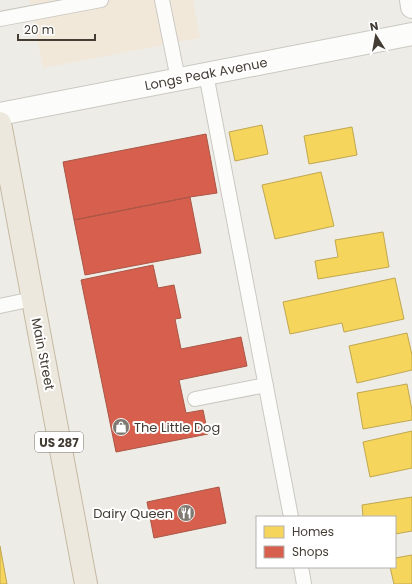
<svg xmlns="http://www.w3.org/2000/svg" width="412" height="584" font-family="Poppins,sans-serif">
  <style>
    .commercial { fill: #f1e8d9 }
    .homes { fill: #f6d55c; stroke: #c0a750 }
    .shops { fill: #d6604d; stroke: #aa5646 }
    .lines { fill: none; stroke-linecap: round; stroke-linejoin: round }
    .service-casing { stroke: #cac8c2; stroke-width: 16 }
    .minor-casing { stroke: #cac8c2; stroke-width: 24 }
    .tertiary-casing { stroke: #cac8c2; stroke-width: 24 }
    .trunk-casing { stroke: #c5b9a2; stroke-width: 24 }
    .service { stroke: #fcfcfb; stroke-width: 14 }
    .minor { stroke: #fcfcfb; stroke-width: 22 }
    .tertiary { stroke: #fcfcfb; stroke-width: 22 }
    .trunk { stroke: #ede8dd; stroke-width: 22 }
    .labels { text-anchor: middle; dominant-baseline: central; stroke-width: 4; stroke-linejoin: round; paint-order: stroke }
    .shield { fill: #fff; stroke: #7b7771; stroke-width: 1 }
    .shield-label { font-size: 12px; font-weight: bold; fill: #433d34 }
    .street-label { font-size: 13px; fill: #433d34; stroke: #fff }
    .poi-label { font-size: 13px; fill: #433d34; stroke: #fff; text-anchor: start }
  </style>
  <rect width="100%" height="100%" fill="#eeece6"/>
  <!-- commercial -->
  <path class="commercial" d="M30 0H193L200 38 43 68Z"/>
  <!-- homes -->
  <path class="homes" d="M262 125 268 154 235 161 229 132Z
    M352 127 357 155 309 164 304 136Z
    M321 172 334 226 275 239 262 185Z
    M383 232 389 267 318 279 315 261 338 257 335 240Z
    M395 278 404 319 344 332 342 323 290 334 283 302Z
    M407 333 412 355V370L357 383 349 346Z
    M407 384 412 410V420L363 429 357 393Z
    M412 431V468L370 477 363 442Z
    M412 497V531L395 534V517H363L362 505Z
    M0 546 7 584H0Z
    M412 555V584H394L390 567H395V558Z"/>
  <!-- shops -->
  <path class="shops" d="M206 134 217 193 190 197 74 220 63 162Z
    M190 197 201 253 85 275 74 220Z
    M153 265 158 288 174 285 181 318 175 319 181 349 241 337 247 366 179 380 186 413 203 410 208 434 116 452 81 280Z
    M219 487 226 523 154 538 147 502Z"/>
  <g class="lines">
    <!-- service casing -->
    <g class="service-casing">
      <path id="service" d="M162 0 178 79
        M0 19 101 0
        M206 74 291 517
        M0 306 33 299
        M195 399 266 385
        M301 567 304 584"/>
    </g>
    <!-- minor casing -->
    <g class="minor-casing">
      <path id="minor" d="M411 0 412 7"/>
    </g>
    <!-- tertiary casing -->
    <g class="tertiary-casing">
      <path id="tertiary" d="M0 114 412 34"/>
    </g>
    <!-- trunk casing -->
    <g class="trunk-casing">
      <path id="trunk" d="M0 123 86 584"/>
    </g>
    <!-- service -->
    <use href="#service" class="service"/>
    <!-- minor -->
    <use href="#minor" class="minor"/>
    <!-- tertiary -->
    <use href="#tertiary" class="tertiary"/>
    <!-- trunk -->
    <use href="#trunk" class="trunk"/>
  </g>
  <!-- icons -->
  <defs>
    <g id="shop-disc" transform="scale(0.9)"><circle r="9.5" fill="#7f7a72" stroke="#fff"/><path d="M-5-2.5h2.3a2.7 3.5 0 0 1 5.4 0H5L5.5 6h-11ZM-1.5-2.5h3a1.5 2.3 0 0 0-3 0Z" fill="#fff"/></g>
    <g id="restaurant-disc" transform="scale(0.9)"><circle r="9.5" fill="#7f7a72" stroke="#fff"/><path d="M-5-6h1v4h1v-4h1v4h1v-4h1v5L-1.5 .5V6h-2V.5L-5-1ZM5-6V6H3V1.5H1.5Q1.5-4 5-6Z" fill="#fff"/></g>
  </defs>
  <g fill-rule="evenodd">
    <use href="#shop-disc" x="121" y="427"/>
    <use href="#restaurant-disc" x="186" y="513"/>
  </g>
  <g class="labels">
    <!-- shield labels -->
    <rect class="shield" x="35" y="432" width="48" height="20" rx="3"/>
    <g class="shield-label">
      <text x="59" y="442">US 287</text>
    </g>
    <!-- street labels -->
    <g class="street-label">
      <text transform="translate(206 74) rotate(-11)">Longs Peak Avenue</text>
      <text transform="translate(43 354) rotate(79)">Main Street</text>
    </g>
    <!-- poi labels -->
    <g class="poi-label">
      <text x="134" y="427">The Little Dog</text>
      <text x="173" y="513" text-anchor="end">Dairy Queen</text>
    </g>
  </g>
  <!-- legend -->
  <rect x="256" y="516" width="140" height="52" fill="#ffffff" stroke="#b4b1ae"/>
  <rect x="264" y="526" width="20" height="12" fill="#f6d55c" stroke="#b4b1ae"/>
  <text x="292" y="536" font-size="12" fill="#433d34">Homes</text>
  <rect x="264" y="546" width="20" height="12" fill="#d6604d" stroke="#b4b1ae"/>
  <text x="292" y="556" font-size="12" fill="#433d34">Shops</text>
  <!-- north arrow -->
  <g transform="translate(376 36) rotate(349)" stroke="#ffffff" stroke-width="3" paint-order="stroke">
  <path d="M0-3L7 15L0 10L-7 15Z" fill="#433d34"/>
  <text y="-6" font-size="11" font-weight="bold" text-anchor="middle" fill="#433d34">N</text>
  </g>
  <!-- scale -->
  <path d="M18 34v6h77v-6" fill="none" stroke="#433d34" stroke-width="2"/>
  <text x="24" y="34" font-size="12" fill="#433d34" stroke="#ffffff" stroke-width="3" paint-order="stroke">20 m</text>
</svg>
